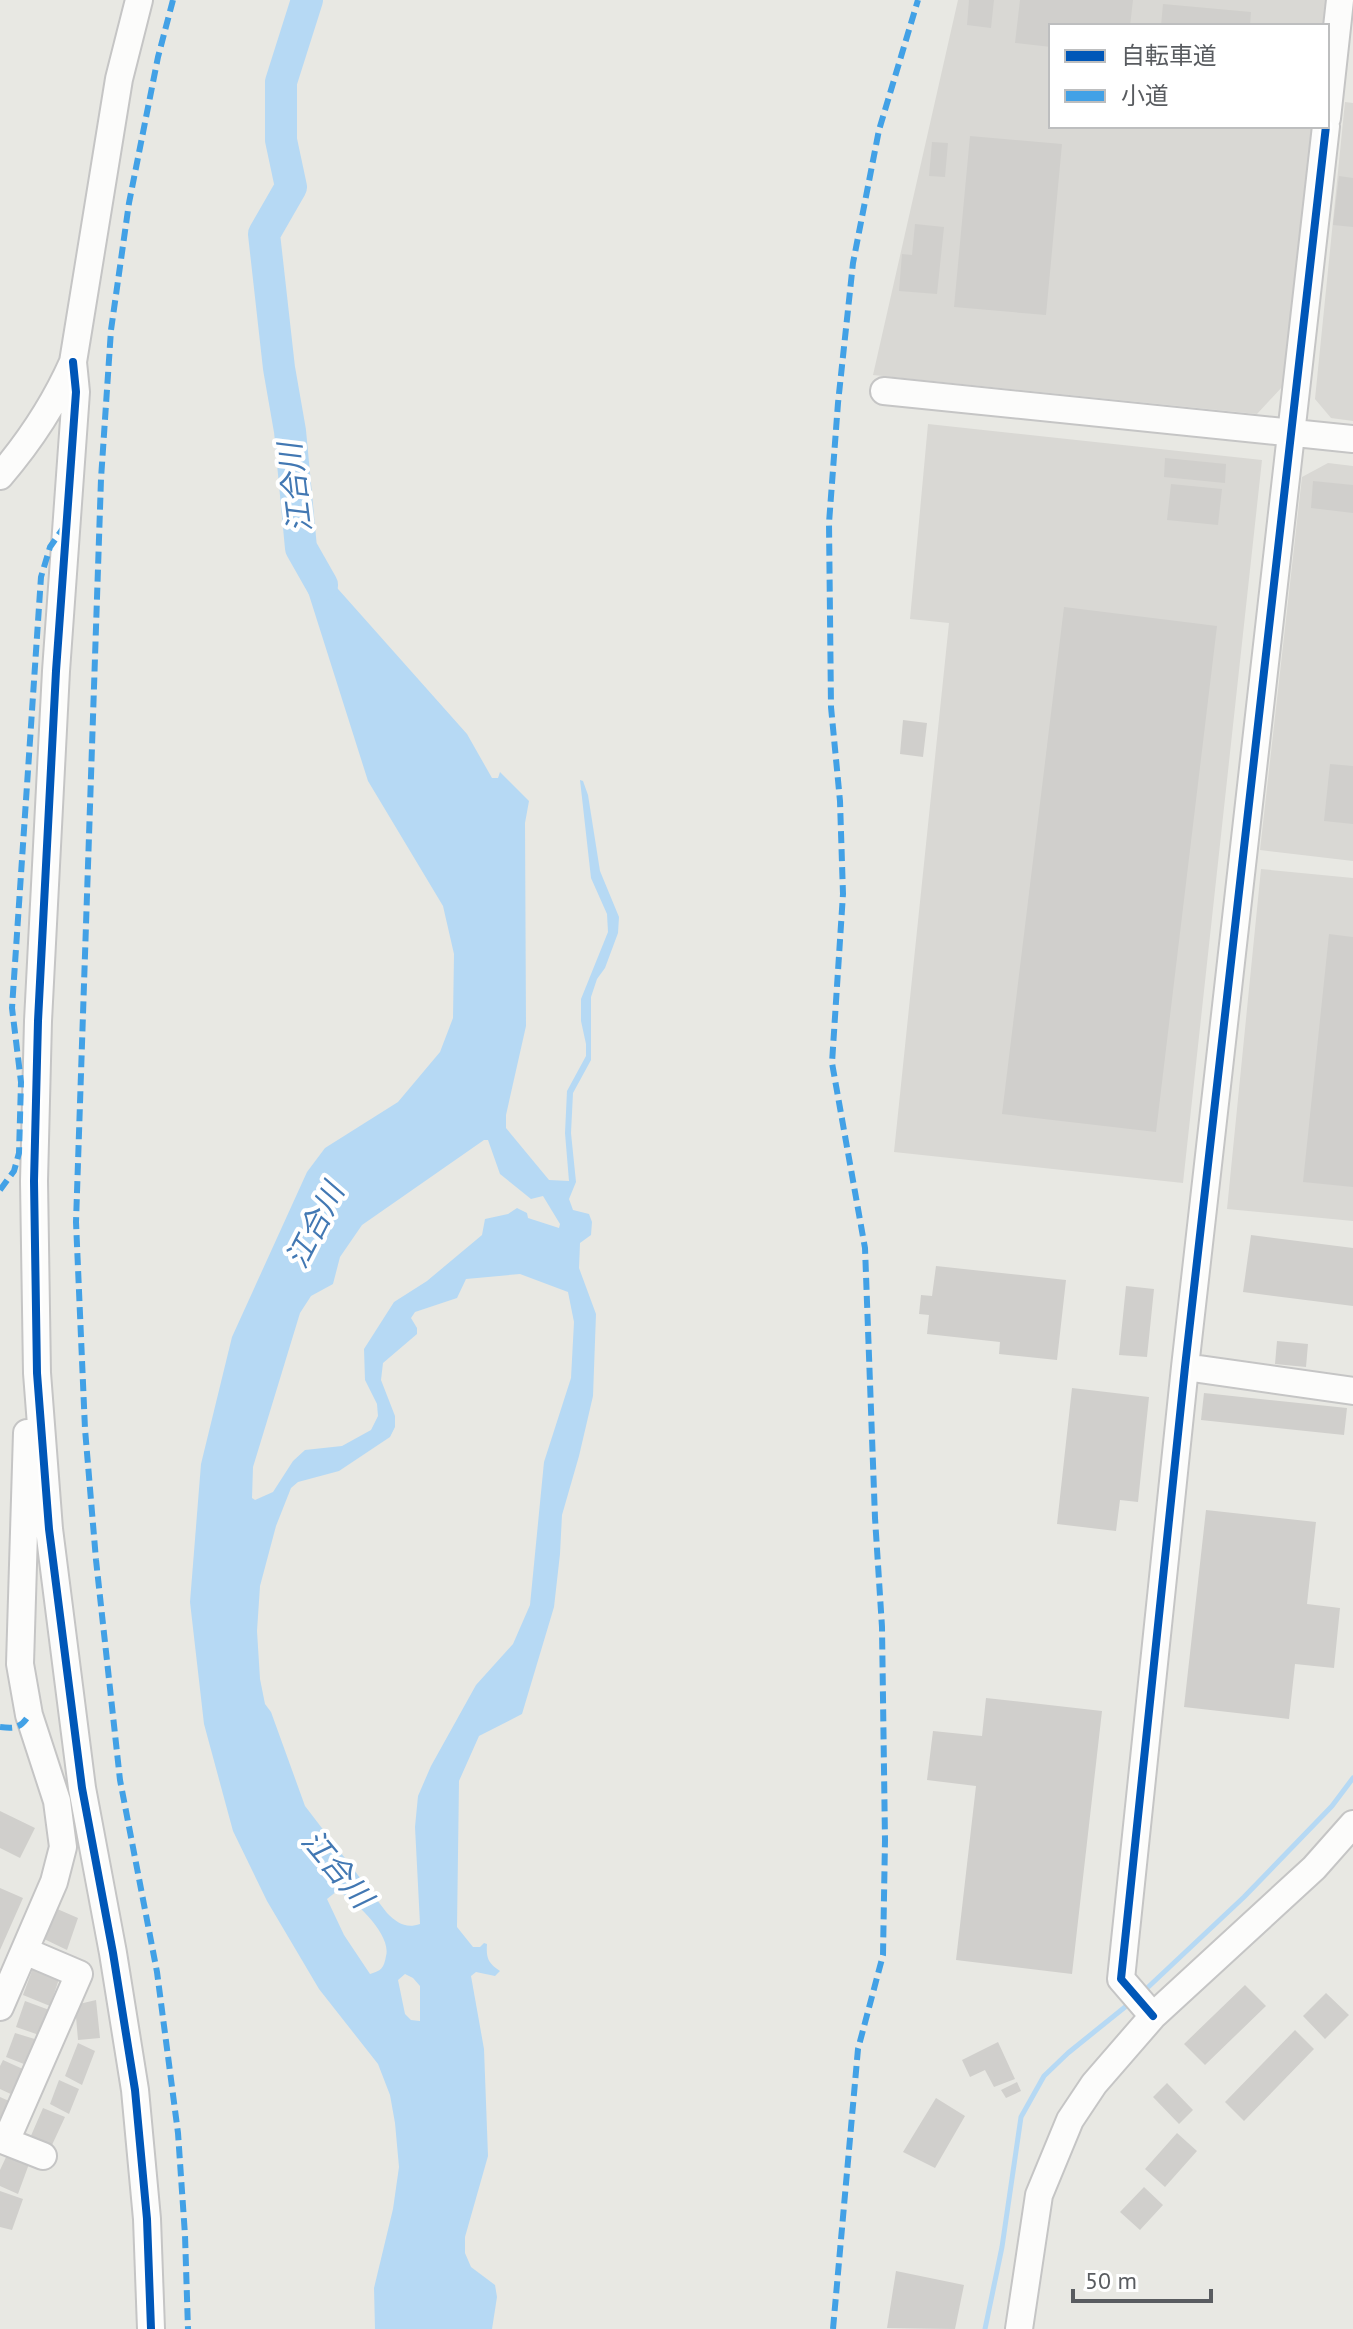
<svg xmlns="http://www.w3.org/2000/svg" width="1353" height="2329" font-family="'PT Sans','Noto Sans JP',sans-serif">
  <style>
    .industrial { fill: #d9d8d4 }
    .water { fill: #b6d9f4; fill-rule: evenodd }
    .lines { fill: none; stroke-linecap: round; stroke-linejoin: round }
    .stream { stroke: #b6d9f4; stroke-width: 5 }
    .river { stroke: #b6d9f4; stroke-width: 32 }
    .building { fill: #d0cfcc }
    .minor-casing { stroke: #c5c5c5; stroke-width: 30 }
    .minor { stroke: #fcfcfb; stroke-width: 26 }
    .quiet { stroke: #42a1e6; stroke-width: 6; stroke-dasharray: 12 6; stroke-linecap: butt }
    .cycleway-casing { stroke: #fff; stroke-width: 13 }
    .cycleway { stroke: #0057b8; stroke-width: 8 }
    .labels { text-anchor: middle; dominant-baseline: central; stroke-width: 8; stroke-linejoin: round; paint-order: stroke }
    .water-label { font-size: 30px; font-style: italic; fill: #4278b3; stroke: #fff }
  </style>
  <rect width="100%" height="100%" fill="#e8e8e3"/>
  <!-- industrial -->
  <path class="industrial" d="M958 0H1326L1323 26H1051V126H1312L1283 386 1257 414 873 375Z
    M1345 102 1353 103V421L1331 418 1315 399Z
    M928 424 1262 460 1183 1183 894 1152 949 623 910 619Z
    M1328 463 1353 466V861L1260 850 1302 477Z
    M1261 869 1353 878V1221L1227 1209Z"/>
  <!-- water -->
  <path class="water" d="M290 535 467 734 492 778H498L500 772 529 801 525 823 526 1026 506 1115V1128L549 1180 569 1181 565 1133 567 1091 586 1056V1044L581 1021V999L608 932 607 914 591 878 580 780 583 781 588 795 600 871 619 917 618 933 605 968 597 979 591 997V1060L573 1093 571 1133 576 1182 569 1199 573 1210 589 1214 592 1222 591 1235 580 1243 579 1268 596 1314 593 1396 579 1456 562 1515 560 1554 554 1607 522 1714 479 1736 459 1781 457 1927 473 1947H480L484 1943 487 1944C486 1958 488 1963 500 1971L495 1976 476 1972 471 1976 484 2049 488 2156 465 2237V2253L471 2267 495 2285 497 2297 492 2329H375L374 2288 393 2209 399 2167 395 2123 390 2095 378 2064 319 1989 267 1901 233 1831 204 1724 190 1602 201 1464 232 1337 307 1172 325 1148 398 1102 440 1052 453 1018 454 954 443 906 368 781ZM484 1140H488L500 1174 531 1199 543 1196 560 1224 559 1228 528 1218 527 1213 517 1208 508 1214 485 1219 482 1235 427 1281 394 1302 364 1349 365 1380 377 1404 378 1416 371 1430 342 1446 305 1450 293 1461 273 1492 255 1500 252 1498 253 1467 300 1313 311 1296 333 1284 340 1257 362 1225ZM520 1274 568 1292 574 1322 571 1378 544 1462 530 1605 513 1644 476 1685 431 1766 418 1796 415 1827 420 1924C406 1929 397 1923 387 1913L305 1806 271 1712 265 1704 260 1679 257 1631 260 1586 276 1526 291 1488 298 1482 339 1471 390 1437 395 1427V1416L381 1380 383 1363 417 1334V1328L411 1318 415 1312 457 1298 466 1279ZM337 1891C355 1900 392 1935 386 1956 384 1968 381 1971 370 1974L344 1935 327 1899ZM405 1974 413 1978 420 1986V2021L411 2020 405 2014 398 1980Z"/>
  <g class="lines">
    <!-- stream -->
    <path class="stream" d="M1144 1991 1244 1897 1332 1806 1353 1778
      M985 2329 1002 2247 1021 2117 1044 2076 1068 2053 1130 2003"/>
    <!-- river -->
    <path class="river" d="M307 0 281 82V140L291 187 264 234 279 368 290 431 301 548 322 585"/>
  </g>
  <!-- building -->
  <path class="building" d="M969 0H994L991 28 967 25Z
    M1020 0H1133L1130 26H1051V47L1015 43Z
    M1163 4 1251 12 1250 26H1161Z
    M970 136 1062 144 1046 315 954 307Z
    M932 142 948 143 945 177 929 176Z
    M1339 176 1353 178V227L1333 225Z
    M915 224 944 227 937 294 899 291 902 254 912 255Z
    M1165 458 1226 464 1225 483 1164 477Z
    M1313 481 1353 485V513L1311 508Z
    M1171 484 1222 489 1218 525 1167 520Z
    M1064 607 1217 626 1156 1132 1002 1114Z
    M903 720 927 723 923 757 900 754Z
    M1330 764 1353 766V824L1324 821Z
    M1329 934 1353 937V1187L1303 1182Z
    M1251 1235 1353 1248V1306L1243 1292Z
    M936 1266 1066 1280 1057 1360 999 1354 1000 1342 927 1334 929 1315 919 1314 921 1295 932 1296Z
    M1126 1286 1154 1289 1147 1357 1119 1355Z
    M1277 1341 1308 1344 1306 1367 1275 1364Z
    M1072 1388 1149 1397 1138 1502 1120 1500 1116 1531 1057 1524Z
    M1204 1393 1347 1408 1344 1435 1201 1420Z
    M1206 1510 1316 1522 1307 1604 1340 1608 1334 1668 1295 1664 1289 1719 1184 1707Z
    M986 1698 1102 1711 1072 1974 956 1960 976 1786 927 1780 933 1731 982 1736Z
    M0 1811 35 1828 20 1858 0 1848Z
    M0 1888 23 1898 0 1950Z
    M55 1908 78 1918 67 1950 42 1938Z
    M33 1968 59 1979 50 2006 23 1995Z
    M1245 1985 1266 2006 1205 2065 1184 2044Z
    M1326 1993 1349 2015 1325 2039 1303 2016Z
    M96 2000 100 2038 78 2040 75 2005Z
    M25 2001 52 2011 42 2036 16 2027Z
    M1295 2030 1314 2049 1244 2121 1225 2102Z
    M15 2033 38 2040 29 2066 6 2057Z
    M998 2042 1015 2079 994 2087 985 2070 970 2077 962 2060Z
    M78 2043 95 2051 82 2085 65 2076Z
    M3 2060 25 2070 15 2096 0 2089V2066Z
    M59 2080 79 2089 69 2114 50 2104Z
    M1017 2082 1021 2091 1006 2098 1001 2090Z
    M1167 2083 1193 2110 1179 2124 1153 2097Z
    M0 2097 9 2101 0 2123Z
    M936 2098 965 2116 935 2168 903 2152Z
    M43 2108 65 2117 52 2145 30 2138Z
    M1177 2133 1197 2151 1165 2187 1145 2169Z
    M7 2155 29 2164 18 2194 0 2186V2170Z
    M1144 2187 1163 2205 1140 2230 1120 2212Z
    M0 2191 23 2199 12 2230 0 2227Z
    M896 2271 964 2285 955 2329 887 2328Z"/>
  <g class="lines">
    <!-- minor casing -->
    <g class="minor-casing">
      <path id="minor" d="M1327 118 1340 0
        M73 362 76 392 56 671 38 1021 34 1181 37 1373 49 1529 82 1788 113 1953 135 2090 147 2219 151 2329
        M884 391 1353 439
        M0 476C30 441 54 405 73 362L119 79 139 0
        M1185 1367 1353 1391
        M0 2007 54 1882 63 1847 57 1801 29 1715 20 1664 27 1433
        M1153 2016 1121 1979 1185 1367 1326 126
        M0 2139 43 2156
        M6 2141 79 1974 25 1951
        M1019 2329 1039 2195 1070 2120 1094 2084 1153 2016 1314 1868 1353 1824"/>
    </g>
    <!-- minor -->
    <use href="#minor" class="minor"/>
    <!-- quiet -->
    <path class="quiet" d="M173 0 158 57 129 203 111 330 101 479 76 1222 85 1429 96 1560 120 1780 157 1972 178 2133 185 2235 188 2329
      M0 1190 14 1171 19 1153 21 1082 12 1008 41 577 50 547 64 527
      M0 1727C15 1729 21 1728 29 1715
      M833 2329 858 2049 883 1955 885 1840 882 1627 875 1518 865 1248 832 1063 843 894 840 801 831 707 829 523 838 403 853 263 879 130 918 0"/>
    <!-- cycleway casing -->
    <g class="cycleway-casing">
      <path id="cycleway" d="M73 362 76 392 56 671 38 1021 34 1181 37 1373 49 1529 82 1788 113 1953 135 2090 147 2219 151 2329
        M1153 2016 1121 1979 1185 1367 1326 126"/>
    </g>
    <!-- cycleway -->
    <use href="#cycleway" class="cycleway"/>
  </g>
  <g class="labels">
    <!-- water labels -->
    <g class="water-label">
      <text transform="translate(294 488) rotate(-97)">江合川</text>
      <text transform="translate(314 1225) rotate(-63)">江合川</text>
      <text transform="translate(338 1868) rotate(50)">江合川</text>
    </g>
  </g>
  <!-- legend -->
  <rect x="1049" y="24" width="280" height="104" fill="#ffffff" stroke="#bdbebf" stroke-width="2"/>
  <rect x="1065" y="50" width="40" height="12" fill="#0057b8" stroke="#bdbebf" stroke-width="2"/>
  <text x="1121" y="64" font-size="24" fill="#595c60">自転車道</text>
  <rect x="1065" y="90" width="40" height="12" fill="#42a1e6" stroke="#bdbebf" stroke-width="2"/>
  <text x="1121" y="104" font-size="24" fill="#595c60">小道</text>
  <!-- scale -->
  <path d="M1073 2289v12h138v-12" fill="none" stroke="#595c60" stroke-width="4"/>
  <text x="1085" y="2289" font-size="24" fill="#595c60" stroke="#ffffff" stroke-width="6" paint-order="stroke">50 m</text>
</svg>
